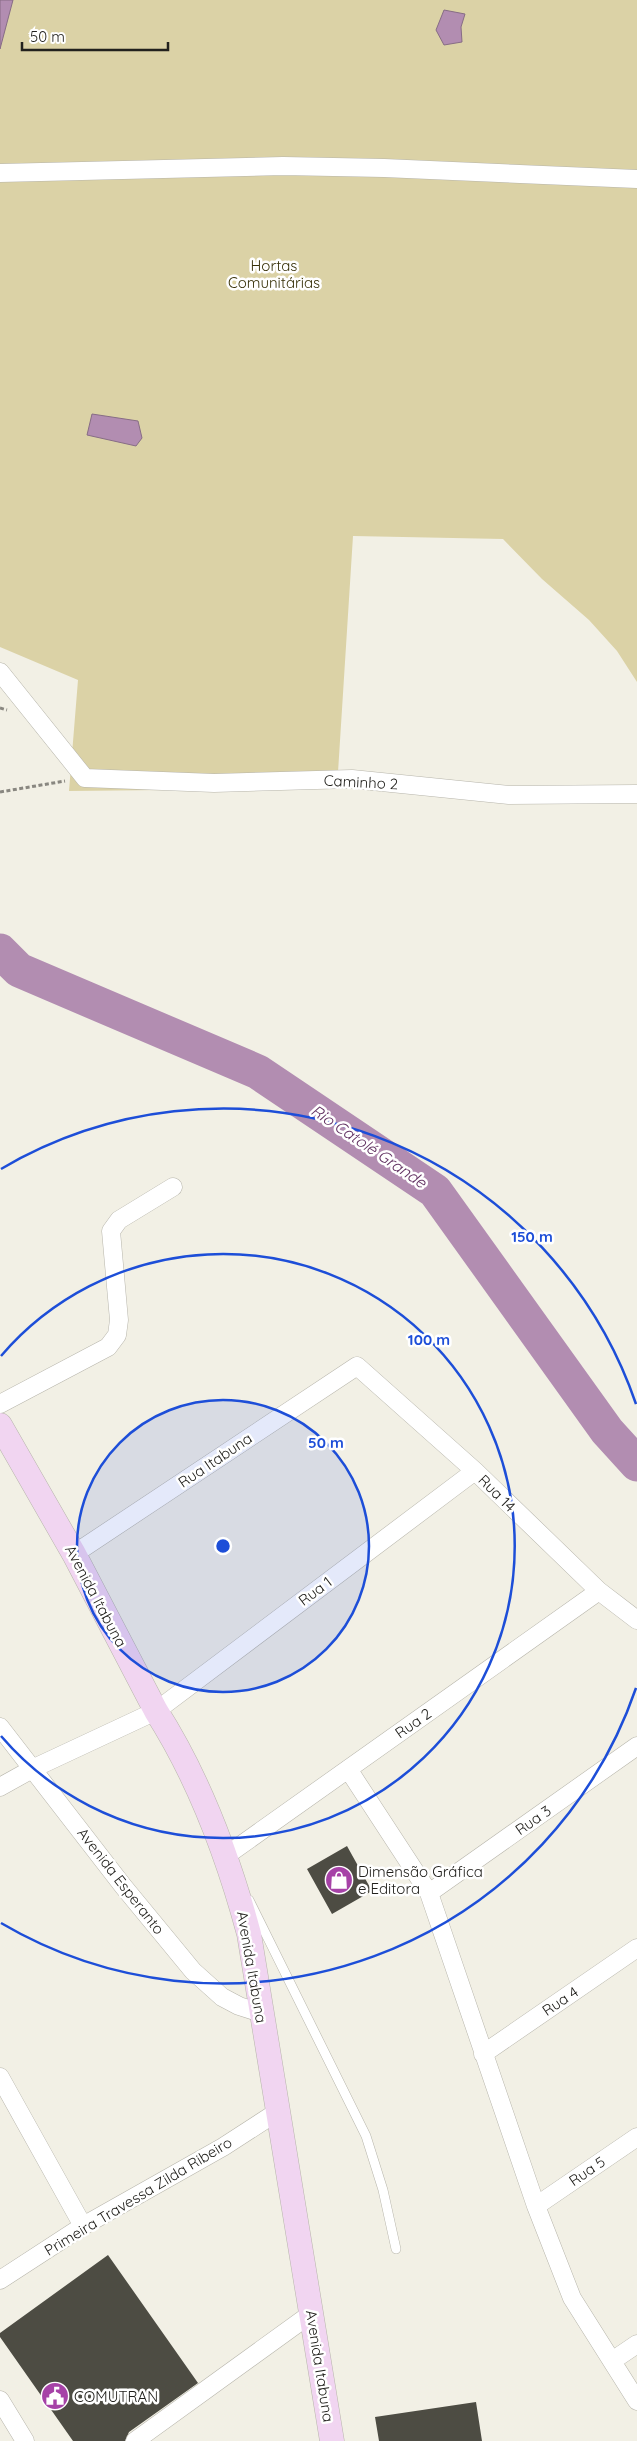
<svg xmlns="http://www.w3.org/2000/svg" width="637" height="2441" font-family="Quicksand,sans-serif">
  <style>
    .green { fill: #dbd2a6 }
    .water { fill: #b28db1; stroke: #876d85 }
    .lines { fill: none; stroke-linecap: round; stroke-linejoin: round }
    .river { stroke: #b28db1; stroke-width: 35 }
    .building { fill: #4d4c43 }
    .lane-casing { stroke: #b7b5ab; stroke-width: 10 }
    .street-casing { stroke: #b7b5ab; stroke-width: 19 }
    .secondary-casing { stroke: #b7b5ab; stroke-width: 25 }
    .path { stroke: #898780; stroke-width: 3; stroke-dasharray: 4 2.5; stroke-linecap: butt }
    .lane { stroke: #fff; stroke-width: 9 }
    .street { stroke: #fff; stroke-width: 18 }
    .secondary { stroke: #f1d5f1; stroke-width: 24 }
    .ring { fill: none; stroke: #1d4ed8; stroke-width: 2.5 }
    .labels { text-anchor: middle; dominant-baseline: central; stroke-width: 5; stroke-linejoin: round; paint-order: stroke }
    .park-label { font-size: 15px; fill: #373007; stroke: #fff }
    .street-label { font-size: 15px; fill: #22211d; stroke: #fff }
    .poi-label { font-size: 15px; fill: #22211d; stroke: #fff; text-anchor: start }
    .water-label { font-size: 16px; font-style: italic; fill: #633363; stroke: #fff }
    .centre { fill: #1d4ed8; stroke: #fff; stroke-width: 2.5 }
    .ring-label { font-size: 15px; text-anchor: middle; font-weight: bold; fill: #1d4ed8; stroke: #fff; stroke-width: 5; stroke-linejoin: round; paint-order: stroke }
  </style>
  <rect width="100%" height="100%" fill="#f2f0e5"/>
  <!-- green -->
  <path class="green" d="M0 0H637V682L617 651 589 620 542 579 503 539 353 536 337 788 69 791 78 680 0 647Z"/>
  <!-- water -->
  <path class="water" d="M0 0H13L0 49Z
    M444 10 465 14 461 27 462 42 444 45 436 30Z
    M92 414 138 421 142 438 136 446 87 435Z"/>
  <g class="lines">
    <!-- river -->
    <path class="river" d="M0 951 19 970 258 1072 435 1191 607 1431 637 1464"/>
  </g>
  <!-- building -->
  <path class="building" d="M347 1846 372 1891 332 1914 307 1869Z
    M108 2255 198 2383 129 2432 125 2441H73L0 2337V2333Z
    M476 2402 482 2441H379L375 2417Z"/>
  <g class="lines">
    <!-- lane casing -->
    <g class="lane-casing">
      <path id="lane" d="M249 1900 366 2136 383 2190 396 2249"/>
    </g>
    <!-- street casing -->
    <g class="street-casing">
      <path id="street" d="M0 173 283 166 384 168 637 179
        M0 672 85 778 214 783 352 779 509 795 637 794
        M0 1404 108 1347 117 1335 119 1320 111 1231 119 1220 173 1187
        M74 1554 357 1366 475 1471 599 1591 637 1620
        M0 1727 123 1886 193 1971 222 1997 239 2006 261 2013
        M348 1769 429 1893 536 2206 572 2298 637 2401
        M0 1787 34 1768 156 1711 475 1471
        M227 1855 599 1591
        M429 1893 637 1746
        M483 2054 637 1948
        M0 2077 83 2226
        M536 2206 637 2137
        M0 2280 83 2226 223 2147 277 2112
        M612 2361 637 2344
        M0 2400 25 2441
        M135 2441 312 2313"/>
    </g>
    <!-- secondary casing -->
    <g class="secondary-casing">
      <path id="secondary" d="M0 1425 74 1554 156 1711C200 1780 228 1856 249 1934L332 2441"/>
    </g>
    <!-- path -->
    <path class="path" d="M0 708 7 710
      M0 792 65 781"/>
    <!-- lane -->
    <use href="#lane" class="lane"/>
    <!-- street -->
    <use href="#street" class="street"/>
    <!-- secondary -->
    <use href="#secondary" class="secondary"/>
  </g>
  <!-- distance rings -->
  <circle cx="223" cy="1546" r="146" fill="#1d4ed8" fill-opacity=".12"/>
  <g class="ring">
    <circle cx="223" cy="1546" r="146"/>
    <path d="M1 1356A292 292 0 1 1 1 1736"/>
    <path d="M636 1688A437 437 0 0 1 1 1923M1 1169A437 437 0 0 1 636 1404"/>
  </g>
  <!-- icons -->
  <defs>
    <g id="shop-disc" transform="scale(1.4375)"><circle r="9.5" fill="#a642a7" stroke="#fff"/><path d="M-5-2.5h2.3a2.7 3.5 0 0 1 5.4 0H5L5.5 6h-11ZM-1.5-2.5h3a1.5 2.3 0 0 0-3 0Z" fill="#fff"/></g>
    <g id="civic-disc" transform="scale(1.4375)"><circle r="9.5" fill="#a642a7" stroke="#fff"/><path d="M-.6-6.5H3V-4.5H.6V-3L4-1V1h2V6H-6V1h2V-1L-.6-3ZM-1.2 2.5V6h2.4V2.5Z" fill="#fff"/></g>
  </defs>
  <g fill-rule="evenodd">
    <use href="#shop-disc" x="339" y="1880"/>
    <use href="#civic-disc" x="55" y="2396"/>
  </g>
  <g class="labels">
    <!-- park labels -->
    <g class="park-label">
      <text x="274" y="265">Hortas<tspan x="274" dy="17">Comunitárias</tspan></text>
    </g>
    <!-- street labels -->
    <g class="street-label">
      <text transform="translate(361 782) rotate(3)">Caminho 2</text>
      <text transform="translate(215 1460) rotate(-34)">Rua Itabuna</text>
      <text transform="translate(497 1493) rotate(45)">Rua 14</text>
      <text transform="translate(315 1591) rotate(-37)">Rua 1</text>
      <text transform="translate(96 1596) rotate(62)">Avenida Itabuna</text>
      <text transform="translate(413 1723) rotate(-35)">Rua 2</text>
      <text transform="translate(533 1820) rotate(-35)">Rua 3</text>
      <text transform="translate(121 1881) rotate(52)">Avenida Esperanto</text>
      <text transform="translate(252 1967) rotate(80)">Avenida Itabuna</text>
      <text transform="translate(560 2001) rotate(-34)">Rua 4</text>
      <text transform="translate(587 2171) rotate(-34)">Rua 5</text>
      <text transform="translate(138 2196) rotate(-31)">Primeira Travessa Zilda Ribeiro</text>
      <text transform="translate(320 2366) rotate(81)">Avenida Itabuna</text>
    </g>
    <!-- poi labels -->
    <g class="poi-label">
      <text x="358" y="1871">Dimensão Gráfica<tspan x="358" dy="17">e Editora</tspan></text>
      <text x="74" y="2396">COMUTRAN</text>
    </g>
    <!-- water labels -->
    <g class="water-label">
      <text transform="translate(369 1146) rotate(34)">Rio Catolé Grande</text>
    </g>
  </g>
  <circle cx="223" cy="1546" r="8" class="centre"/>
  <g class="ring-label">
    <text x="532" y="1242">150 m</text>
    <text x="429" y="1345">100 m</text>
    <text x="326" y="1448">50 m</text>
  </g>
  <!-- scale -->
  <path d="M22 42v8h146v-8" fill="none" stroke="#22211d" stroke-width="2.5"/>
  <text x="30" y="42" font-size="15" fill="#22211d" stroke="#ffffff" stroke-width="4" paint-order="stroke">50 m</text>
</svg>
